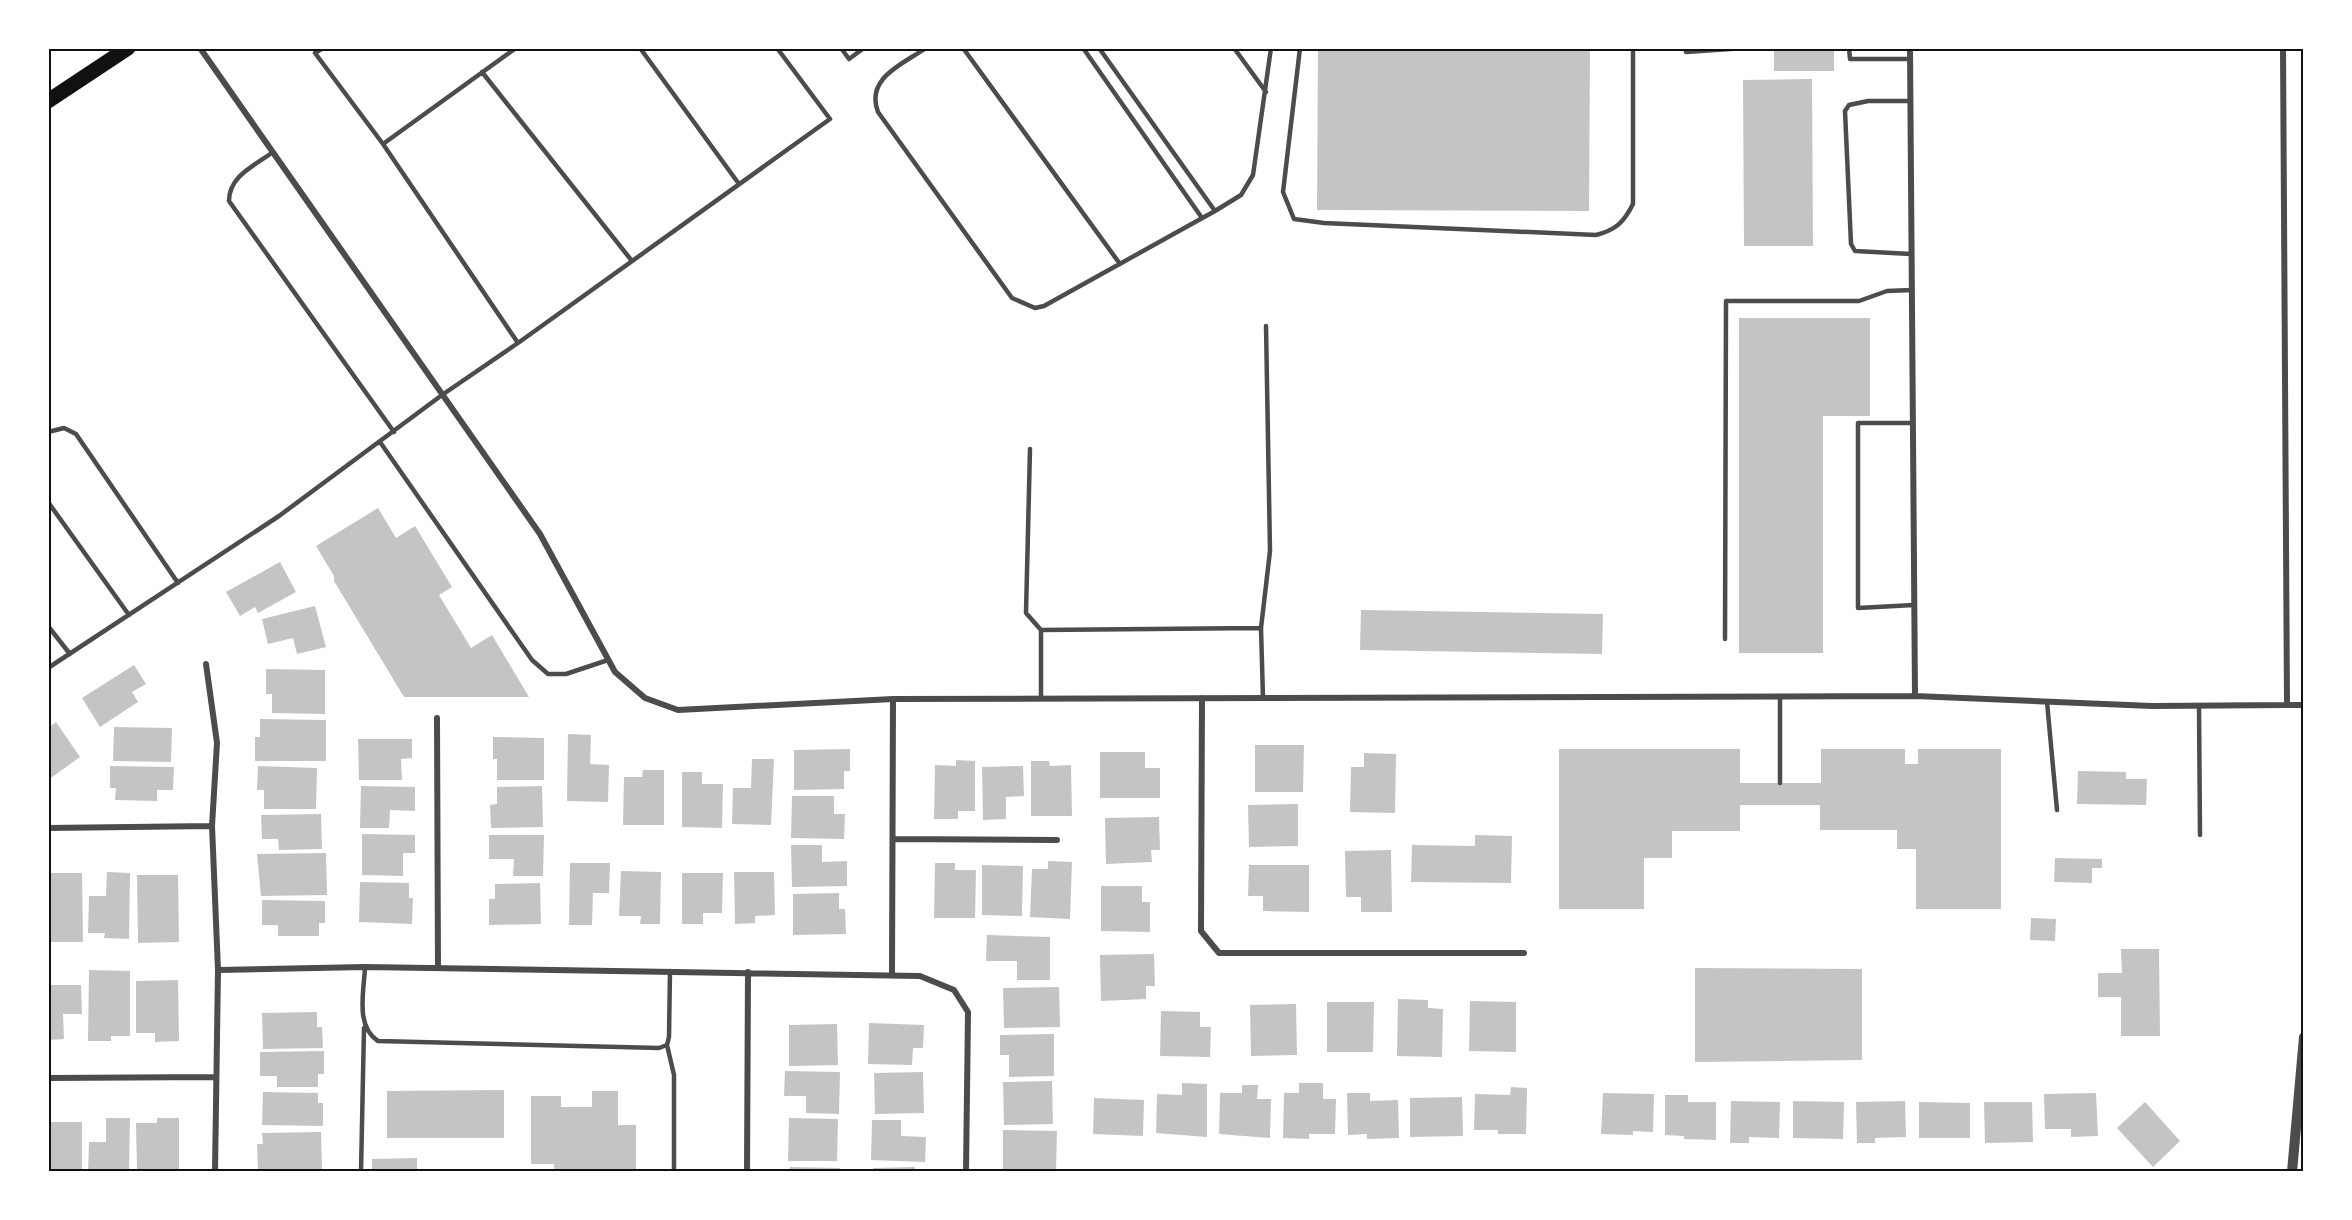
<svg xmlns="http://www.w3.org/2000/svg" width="2352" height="1220" font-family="'PT Sans',sans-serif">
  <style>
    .building { fill: #c4c4c4 }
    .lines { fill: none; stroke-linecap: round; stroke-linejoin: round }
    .service { stroke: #4c4c4c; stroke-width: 4.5 }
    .minor { stroke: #4c4c4c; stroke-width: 6 }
    .tertiary { stroke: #4c4c4c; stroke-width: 10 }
    .primary { stroke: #111; stroke-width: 15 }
    .neatline { fill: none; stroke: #111; stroke-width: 2 }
  </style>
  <rect width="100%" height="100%" fill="#fff"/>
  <!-- building -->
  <path class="building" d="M1318 48H1590L1589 211 1317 210Z
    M1774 48H1834V71H1774Z
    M1812 79 1813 246H1744L1743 80Z
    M1739 318H1870V416H1823V653H1739Z
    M378 508 396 538 415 526 452 587 439 595 471 648 492 635 529 697H404L334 581V576L316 546Z
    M280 562 296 592 258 613 255 607 240 616 226 592Z
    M315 606 326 647 297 654 293 638 268 644 262 619Z
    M1361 610 1603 614 1602 654 1360 650Z
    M134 665 146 684 132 692 138 702 100 727 82 698Z
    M266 669 325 670V714L272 713V694H266Z
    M260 719 326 720V761H255V737H260Z
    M56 722 80 757 48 780V728Z
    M114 727 172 728 171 762 113 761Z
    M568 734 591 735 590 764 609 765 608 802 567 801Z
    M493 737 544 738V780H497V759H493Z
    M358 739H412V758L401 759 402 780H359Z
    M1255 745H1304L1303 792H1255Z
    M850 749V771H844V789L794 790V750Z
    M1559 749H1740V783H1821V749H1905V764H1918V749H2001V909H1916V849H1897V830H1820V805H1740V831H1672V858H1644V909H1559Z
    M1100 752H1145V768H1160V798H1100Z
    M1364 753 1396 754 1395 813 1350 812 1351 767H1364Z
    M752 759H774L771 825 732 824 733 788H751Z
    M956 760 975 761V811H958V819H934L935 765 956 766Z
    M1031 761H1049L1050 766 1071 765 1072 816H1031Z
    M110 766 174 767 173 790H157V801L115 800 116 788H110Z
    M258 766 317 768 316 809H264V790H257Z
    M1023 766 1024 796 1006 797V819L983 820 982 767Z
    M643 770H664V825H623L624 777H642Z
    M2078 771 2126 772V779H2147L2146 805 2077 804Z
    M682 772H702V784H723L722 828 682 827Z
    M361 786 415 787V811L390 810 389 828H360Z
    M542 786 543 827 491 828 490 805 497 804V787Z
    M792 796H834V814H845L844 839 791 838Z
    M1298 804V846L1249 847 1248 805Z
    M321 814 322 849 279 850 278 839H262L261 815Z
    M1159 817 1160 850H1151L1152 862 1106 864 1105 818Z
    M362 834 415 835V853H403V876L362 875Z
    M489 835H544L543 876H513L514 859H489Z
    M1475 835 1512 836 1511 883 1411 882 1412 845 1475 846Z
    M791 845H822V862L847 861V886L792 887Z
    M1391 850 1392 912H1361V897H1346L1345 851Z
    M326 853 327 895 261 896 257 854Z
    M2055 858 2102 859V868H2092V883L2054 882Z
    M1048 861 1072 862 1070 919 1030 917 1032 869H1048Z
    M570 863H610L609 893H593L592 925H569Z
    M935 863H955V870H976L975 918H934Z
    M982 865 1023 866 1022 916 982 915Z
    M1249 865H1309V912L1263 911V896H1248Z
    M621 871 661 872 660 924H640L641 916H619Z
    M107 872 130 873 129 939 104 938 105 933H88L89 896H106Z
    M734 872H774L775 915 755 916V923L735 924Z
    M48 873H82L83 942H48Z
    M682 873H723L722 913H703V924H682Z
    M137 875H178L179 942 138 943Z
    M360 882 409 883V898H413L412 924 359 922Z
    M540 883 541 924 489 925V899H495V884Z
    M1101 886H1142V902H1150V932L1101 931Z
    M839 893V909H845L846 934 793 935V894Z
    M262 900 325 901V923H319V936H278V925H262Z
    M2031 918 2056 919 2055 941 2030 940Z
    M987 935 1050 937V980H1017V961H986Z
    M2121 949H2159L2160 1036H2121V997H2098V973H2122Z
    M1154 954 1155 986H1146V999L1101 1001 1100 955Z
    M1695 968 1862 969V1060L1695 1062Z
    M89 970 130 971V1036H111V1041H88Z
    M178 980 179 1041 155 1042V1033H136V981Z
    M48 985H81L82 1014H63L64 1039 48 1040Z
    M1059 987 1060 1027 1004 1028 1003 988Z
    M1398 999 1428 1000V1008L1443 1009 1442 1057 1397 1056Z
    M1470 1001 1516 1002V1052L1469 1051Z
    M1327 1002H1374L1373 1052H1327Z
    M1296 1004 1297 1055 1251 1056 1250 1005Z
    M1161 1011 1200 1012V1027H1211L1210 1057 1160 1056Z
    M317 1012V1027H322L323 1048 263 1049 262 1013Z
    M869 1023 924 1025 923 1048H913L912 1065 868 1064Z
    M837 1024 838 1065 789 1066V1025Z
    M1054 1034V1076L1009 1077V1055H1000V1035Z
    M324 1051V1074H318V1087H277V1076H260V1052Z
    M785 1071 840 1072 839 1114 806 1113V1096H784Z
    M923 1072 924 1113 875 1114 874 1073Z
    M1052 1081 1053 1124 1004 1125 1003 1082Z
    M1182 1083 1207 1084V1137L1156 1133 1157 1094 1182 1095Z
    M1299 1083H1323V1099H1336L1335 1134H1309V1139L1283 1138 1284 1093H1299Z
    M1242 1085H1258L1257 1099H1271L1270 1138 1219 1134 1220 1093H1242Z
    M1511 1087 1527 1088 1526 1134H1498V1130H1474L1475 1094 1510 1095Z
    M504 1090V1138H387V1091Z
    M592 1091H618V1125H636V1172H554V1164H531V1096H561V1107H592Z
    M263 1092 318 1093V1103H323V1126L262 1125Z
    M1347 1093H1370V1101L1398 1100 1399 1138 1367 1139V1134L1348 1135Z
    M1603 1093 1654 1094 1653 1132 1633 1131V1135L1601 1134Z
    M2096 1093 2098 1136 2071 1137V1129H2045L2044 1094Z
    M1665 1095H1688V1102H1716V1140L1684 1139V1136L1665 1135Z
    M1462 1097 1463 1136 1410 1137V1098Z
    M1094 1098 1144 1100 1143 1136 1093 1134Z
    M1731 1101 1780 1102 1779 1138 1749 1137V1143H1730Z
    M1793 1101 1844 1102 1843 1139 1793 1138Z
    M1905 1101 1906 1137 1875 1138V1143H1857L1856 1102Z
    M1919 1102 1970 1103V1138H1919Z
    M1984 1102H2032L2033 1142 1985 1143Z
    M2145 1102 2180 1141 2153 1167 2117 1128Z
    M106 1118H130L129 1172H88L89 1142H106Z
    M157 1118H179V1172H137L136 1123H157Z
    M789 1118 838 1119 837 1161H788Z
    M872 1120H901V1136L926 1137 925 1162 871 1160Z
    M48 1122H82V1172H48Z
    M1003 1130 1057 1131 1056 1172 1003 1171Z
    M321 1132 322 1169 258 1170 257 1144H263L262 1133Z
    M417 1158V1172H372V1159Z
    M790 1167 840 1168V1172H789Z
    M915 1167V1172H873V1168Z"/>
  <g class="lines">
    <!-- service -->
    <path class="service" d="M323 48 315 53 383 144 516 48
      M640 48 739 184
      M841 48 849 59 864 48
      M926 48C903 64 865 78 878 112L1012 298 1035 308 1044 306 1215 211 1241 195 1253 175 1271 48
      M963 48 1120 264
      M1083 48 1202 218
      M1099 48 1215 211
      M1234 48 1266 92
      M1300 48 1283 192 1294 219 1324 223 1596 235C1616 230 1624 222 1633 204V48
      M1686 48V52L1745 48
      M1849 48 1850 59H1910
      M482 72 632 261
      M1910 101H1868L1849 105 1845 111 1851 244 1855 251 1911 254
      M383 144 518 343 830 119 777 48
      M273 152C254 166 229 176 229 201L394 432
      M1913 423H1858V608L1914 605
      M48 432 64 428 76 434 178 583
      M380 442 532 660 548 674H566L608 660
      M1030 449 1026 613 1041 630
      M48 502 129 615
      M48 626 70 654
      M1261 628 1270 551 1266 326
      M1725 639 1726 301H1859L1887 291 1912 290
      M48 668 279 516 442 395 518 343
      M1780 696V783
      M1041 699V630L1261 628 1263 698
      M2047 702 2057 810
      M2199 706 2200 835
      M365 967C364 992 355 1026 378 1041L659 1048 667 1045 669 1037 670 971
      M667 1045 674 1075V1172
      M361 1172 364 1028"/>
    <!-- minor -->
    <path class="minor" d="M200 48 540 534 615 672 645 698 678 710 893 699 1915 696 2152 706 2304 705
      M1910 48 1915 696
      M2283 48 2287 705
      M206 664 217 743 212 826 218 970 215 1172
      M1202 698 1201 931 1219 953H1524
      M437 718 438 968
      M48 828 212 826
      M893 839 1057 840
      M218 970 365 967 920 976 954 990 968 1012 966 1172
      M892 974 893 699
      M48 1078 215 1077
      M747 1172 748 972"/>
    <!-- tertiary -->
    <path class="tertiary" d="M2292 1172 2304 1037"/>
    <!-- primary -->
    <path class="primary" d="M48 101 128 48"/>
  </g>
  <!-- border -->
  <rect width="2352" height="1220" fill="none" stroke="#ffffff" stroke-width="99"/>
  <rect x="50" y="50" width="2252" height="1120" class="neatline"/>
</svg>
